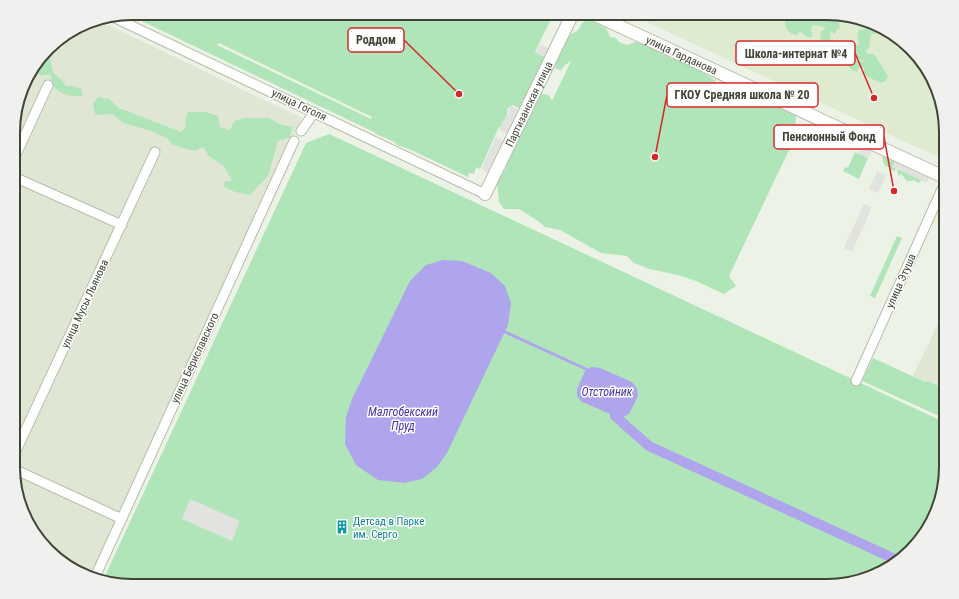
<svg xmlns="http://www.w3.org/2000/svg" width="959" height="599" font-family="'Roboto Condensed',sans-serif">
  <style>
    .residential { fill: #dfe6d4 }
    .commercial { fill: #e9f3d2 }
    .education { fill: #dfebd1 }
    .green { fill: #b0e5ba; fill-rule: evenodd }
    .parking { fill: #e2e3de }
    .water { fill: #aea5ed }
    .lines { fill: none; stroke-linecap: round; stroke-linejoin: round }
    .stream { stroke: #aea5ed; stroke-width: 3 }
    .canal { stroke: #aea5ed; stroke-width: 10 }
    .minor-casing { stroke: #b6bda9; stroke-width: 11 }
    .tertiary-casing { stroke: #b6bda9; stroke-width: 14 }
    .minor { stroke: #fff; stroke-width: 9 }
    .tertiary { stroke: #fff; stroke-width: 12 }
    .labels { text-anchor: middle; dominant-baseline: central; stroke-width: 3; stroke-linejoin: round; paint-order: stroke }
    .street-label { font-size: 11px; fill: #404536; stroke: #fff }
    .culture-label { font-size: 11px; fill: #0d838f; stroke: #fff; text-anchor: start }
    .water-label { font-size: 12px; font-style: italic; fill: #4534ab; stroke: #fff }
    .rim { fill: none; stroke: #404536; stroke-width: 2 }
    .leader { fill: none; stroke: #d62828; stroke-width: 1.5 }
    .callout-dot { fill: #d62828; stroke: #fff; stroke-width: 1.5 }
    .callout { fill: #fff; stroke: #d62828; stroke-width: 1.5 }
    .callout-label { font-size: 12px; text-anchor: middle; font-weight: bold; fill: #404536 }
  </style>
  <rect width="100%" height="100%" fill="#edf2e6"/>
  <!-- residential -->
  <path class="residential" d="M98 20 302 118 91 574 66 566 29 527 14 482V117L25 79 53 43 87 22Z
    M946 307V389L928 381 925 382 913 376Z"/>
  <!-- commercial -->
  <path class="commercial" d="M942 196 946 197V207H945L936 224 930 222Z"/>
  <!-- education -->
  <path class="education" d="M627 13H827L893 33 930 72 946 124V136L936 156Z"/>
  <!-- green -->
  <path class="green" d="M132 13H559L561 17 560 19H551L535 52 547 58 522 110 513 105 508 108 507 112V116L502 128 499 127 480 169 476 167 474 174 469 173 468 177 409 149 397 145 395 142 376 134 374 132 127 14ZM219 43 372 117 371 119 217 45Z
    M797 13H823L817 16 818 18 825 21 826 18 830 15 838 21 840 29H837L835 34 831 31 830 40 827 45 820 40 821 31 825 29 824 27 815 25 811 27 812 37H807L801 32H799L797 35C788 34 784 28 785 20L791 19 793 15H796Z
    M588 19 606 28 610 37 616 38 619 42 627 45 636 42 646 45 670 58 688 64 715 80 716 90 740 101 743 93C759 92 763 100 776 106 783 109 790 110 796 114L795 127 799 129 729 276 736 286 724 294 696 281 678 275 649 269 634 263 627 256 601 253 560 230 545 227 538 221 519 209H504L499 202 497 182 506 169 507 161 539 93 549 95 552 101 571 61 565 65 561 70 556 69 554 64 567 35C575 33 579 31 582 23Z
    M863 24 880 29 877 34H871L869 48 865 51 869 54H874L888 76 886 81 881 83 868 77 864 73V68L859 67 857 72 853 71 849 67 850 60 865 62V61L855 58 853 52V47L859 44 857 34 859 30 867 28Z
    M47 51 49 52 53 73 64 82 65 86H72L81 89 83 96C73 97 59 95 53 85 52 83 51 78 51 75H39L32 70Z
    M98 97 109 99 119 108 181 132 186 127 185 120 188 112H205L218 116 220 127 230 130 234 121 244 118H269L279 124 293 127 289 138 278 141 268 176 250 195 235 192 223 186 225 181H232L224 166 209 156 203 147 195 151 173 145 167 138 151 131 124 123 112 114 95 115 93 104Z
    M329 134 946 423V475L926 533 887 570 835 586H132L104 578 306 143Z
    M855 152 868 158 859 179 843 171 845 167 848 168Z
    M884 153 893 160 896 164 895 171 890 170 888 166 886 167C882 161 882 160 884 153Z
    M898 166 921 179V181L918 183 914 180 912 181H907L901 174 899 176 897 172Z
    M897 236 902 238 875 298 870 296Z
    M873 358 925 382 928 381 946 389V419L862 381Z"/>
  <!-- parking -->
  <path class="parking" d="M540 44 550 49 546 57 536 52Z
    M511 106 519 110 508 134 499 130Z
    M811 120 873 149 868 158 858 154 860 149 809 125Z
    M496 137 504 141 489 173 481 169Z
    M896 159 930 175 927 183 892 167Z
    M877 171 886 175 878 193 869 189Z
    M864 204 872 207 852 252 844 248Z
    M190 499 240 521 232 541 182 519Z"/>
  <!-- water -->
  <path class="water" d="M443 260 462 261 491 273 505 286 511 303 508 325 447 453 437 467 422 479 404 483 378 480 356 465 345 444 346 417 352 399 410 281 426 265Z
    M592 367 600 368 632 382 637 388 638 396 629 414 623 417 615 416 582 402 577 396V389L586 369Z"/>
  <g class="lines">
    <!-- stream -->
    <path class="stream" d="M505 332 586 369"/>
    <!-- canal -->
    <path class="canal" d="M615 416 649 446 897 560"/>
    <!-- minor casing -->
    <g class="minor-casing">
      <path id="minor" d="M113 17 485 194
        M301 131 314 113
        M14 159 48 85
        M14 177 122 225
        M856 381 946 180
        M14 455 155 152
        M14 469 122 519
        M96 575 294 141"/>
    </g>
    <!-- tertiary casing -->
    <g class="tertiary-casing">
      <g id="tertiary">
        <path id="s1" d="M591 13 946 178"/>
        <path id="s2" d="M485 194 573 13"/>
      </g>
    </g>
    <!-- minor -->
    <use href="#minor" class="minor"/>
    <!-- tertiary -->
    <use href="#tertiary" class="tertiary"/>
  </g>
  <!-- icons -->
  <defs>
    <g id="building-bare" transform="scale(1.08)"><path d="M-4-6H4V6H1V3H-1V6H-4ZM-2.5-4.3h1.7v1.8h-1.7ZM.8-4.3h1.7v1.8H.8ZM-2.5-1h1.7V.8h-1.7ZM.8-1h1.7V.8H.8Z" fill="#0f9aa8" stroke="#fff" stroke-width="2.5" paint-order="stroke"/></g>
  </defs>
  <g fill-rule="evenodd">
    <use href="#building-bare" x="342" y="527"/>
  </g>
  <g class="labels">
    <!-- street labels -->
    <g class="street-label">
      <text stroke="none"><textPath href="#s1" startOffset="100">улица Гарданова</textPath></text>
      <text stroke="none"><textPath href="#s2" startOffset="100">Партизанская улица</textPath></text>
      <text transform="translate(299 105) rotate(26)">улица Гоголя</text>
      <text transform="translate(901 281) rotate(-66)">улица Этуша</text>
      <text transform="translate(85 304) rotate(-65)">улица Мусы Льянова</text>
      <text transform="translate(195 358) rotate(-65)">улица Бериславского</text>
    </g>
    <!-- culture labels -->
    <g class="culture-label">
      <text x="353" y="521">Детсад в Парке<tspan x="353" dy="13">им. Серго</tspan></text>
    </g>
    <!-- water labels -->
    <g class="water-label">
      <text x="607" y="392">Отстойник</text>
      <text x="403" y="412">Малгобекский<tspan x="403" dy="14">Пруд</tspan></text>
    </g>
  </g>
  <!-- crop -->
  <path d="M0 0H959V599H0ZM132 20H827A112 112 0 0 1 939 132V467A112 112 0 0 1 827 579H132A112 112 0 0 1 20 467V132A112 112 0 0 1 132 20Z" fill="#f0f0ef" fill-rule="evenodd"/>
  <path class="rim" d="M132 20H827A112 112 0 0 1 939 132V467A112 112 0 0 1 827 579H132A112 112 0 0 1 20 467V132A112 112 0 0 1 132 20Z"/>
  <!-- callouts -->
  <path class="leader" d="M459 94L404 40M874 98L855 53M655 157L667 95M894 191L884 137"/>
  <g class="callout-dot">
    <circle cx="459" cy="94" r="4"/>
    <circle cx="874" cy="98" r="4"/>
    <circle cx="655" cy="157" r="4"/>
    <circle cx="894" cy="191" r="4"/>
  </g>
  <g class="callout">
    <rect x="348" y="28" width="56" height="24" rx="4"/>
    <rect x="736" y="41" width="119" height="24" rx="4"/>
    <rect x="667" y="83" width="151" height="24" rx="4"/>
    <rect x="774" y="125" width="110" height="24" rx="4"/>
  </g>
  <g class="callout-label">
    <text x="376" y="44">Роддом</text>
    <text x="796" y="58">Школа-интернат №4</text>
    <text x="742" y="99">ГКОУ Средняя школа № 20</text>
    <text x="829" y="141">Пенсионный Фонд</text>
  </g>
</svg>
